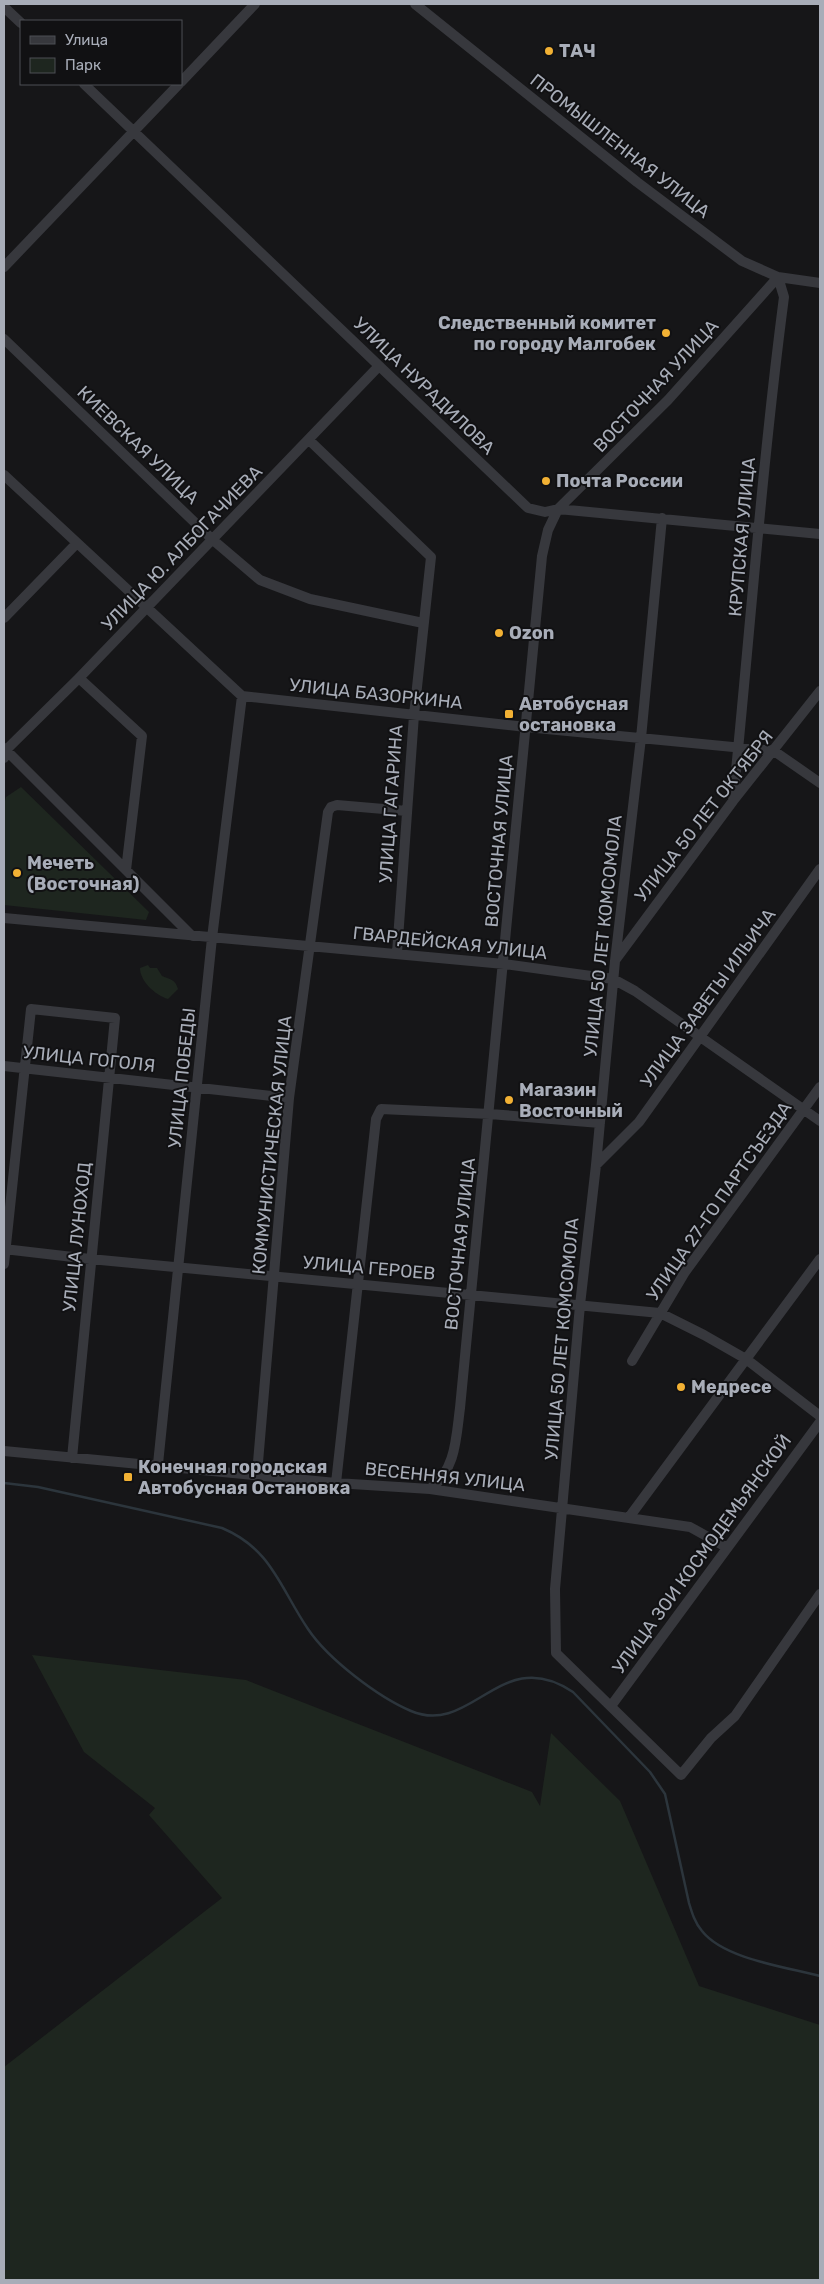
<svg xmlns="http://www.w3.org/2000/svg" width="824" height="2284" font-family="Rubik,sans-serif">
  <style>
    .green { fill: #1e261f }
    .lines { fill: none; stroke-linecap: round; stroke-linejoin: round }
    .stream { stroke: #2c353c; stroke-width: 2.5 }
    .minor { stroke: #37383d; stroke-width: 10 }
    .poi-dot { fill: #f2b134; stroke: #111113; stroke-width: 2 }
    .labels { text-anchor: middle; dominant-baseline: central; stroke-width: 4; stroke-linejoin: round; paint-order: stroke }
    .poi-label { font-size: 18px; font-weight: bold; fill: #a8adb8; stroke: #111113; text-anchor: start }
    .street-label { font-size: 18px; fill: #a8adb8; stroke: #111113 }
  </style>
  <rect width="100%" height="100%" fill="#161618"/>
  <!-- green -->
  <path class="green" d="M21 787 149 912 146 920 4 905V805L6 797Z
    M148 965 150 968H157L162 976C171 980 175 979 178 989L168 999C155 995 140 981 140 968Z
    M32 1655 246 1680 532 1792 540 1806 551 1733 620 1801 699 1986 820 2025V2280H4V2067L222 1898 149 1815 155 1808 84 1752Z"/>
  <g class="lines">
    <!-- stream -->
    <path class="stream" d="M4 1483 38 1487 222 1528C272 1549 280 1588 308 1629 328 1659 378 1697 411 1711 472 1737 501 1643 573 1692L650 1772 665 1794 689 1903C692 1913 695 1923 702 1931 724 1959 786 1967 820 1976"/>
    <!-- minor -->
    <path class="minor" d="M415 4 637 182 742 261 778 277 820 283
      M4 7 21 23
      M181 82 255 4
      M84 84 528 508 545 512 558 509 820 534
      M4 267 179 84
      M4 339 213 540 260 580 310 599 423 623
      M309 440 431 557 414 715 397 953
      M4 475 242 696 526 727 774 751 820 783
      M662 518 641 738 615 961 596 1165 580 1305 555 1589 556 1653 681 1775 711 1738 735 1716 820 1594
      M4 618 77 543
      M79 678 142 736 126 870
      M4 748 192 936
      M4 758 6 750 79 678 379 366
      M733 801C750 632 762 465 784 297L778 277
      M4 918 504 964 613 979 635 991 820 1121
      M616 959 733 801 820 691
      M4 1066 289 1098
      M596 1165 639 1122 820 869
      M4 1249 90 1259 660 1313 704 1335 746 1359 820 1416
      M4 1264 31 1009 115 1018 72 1458
      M632 1361 685 1272 820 1087
      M4 1451 336 1483 430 1489 690 1527 726 1547
      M158 1464 212 938 242 696
      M257 1474 289 1098 328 812 331 807 337 805 407 811
      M336 1483 376 1119 381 1109 490 1114 600 1123
      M430 1489C456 1470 456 1438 460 1408L542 556 548 530 558 509 668 400 778 277
      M630 1516 820 1259
      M611 1706 820 1422"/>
  </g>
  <!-- markers -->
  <g class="poi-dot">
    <circle cx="549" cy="51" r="5"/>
    <circle cx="666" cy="333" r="5"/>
    <circle cx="546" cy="481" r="5"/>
    <circle cx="499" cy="633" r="5"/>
    <rect x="504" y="709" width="10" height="10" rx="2.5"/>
    <circle cx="17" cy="873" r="5"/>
    <circle cx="509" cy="1100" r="5"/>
    <circle cx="681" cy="1387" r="5"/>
    <rect x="123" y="1472" width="10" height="10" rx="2.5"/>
  </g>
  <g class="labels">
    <!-- poi labels -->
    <g class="poi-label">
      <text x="559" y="51">ТАЧ</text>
      <text x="656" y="323" text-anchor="end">Следственный комитет<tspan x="656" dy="21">по городу Малгобек</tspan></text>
      <text x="556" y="481">Почта России</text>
      <text x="509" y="633">Ozon</text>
      <text x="519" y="704">Автобусная<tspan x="519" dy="21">остановка</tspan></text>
      <text x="27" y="863">Мечеть<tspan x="27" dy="21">(Восточная)</tspan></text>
      <text x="519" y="1090">Магазин<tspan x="519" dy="21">Восточный</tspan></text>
      <text x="691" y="1387">Медресе</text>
      <text x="138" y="1467">Конечная городская<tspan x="138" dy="21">Автобусная Остановка</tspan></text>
    </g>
    <!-- street labels -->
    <g class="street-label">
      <text transform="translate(620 146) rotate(38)">ПРОМЫШЛЕННАЯ УЛИЦА</text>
      <text transform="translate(424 386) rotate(44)">УЛИЦА НУРАДИЛОВА</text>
      <text transform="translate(656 386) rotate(-47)">ВОСТОЧНАЯ УЛИЦА</text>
      <text transform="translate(138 445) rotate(44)">КИЕВСКАЯ УЛИЦА</text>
      <text transform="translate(742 537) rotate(-85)">КРУПСКАЯ УЛИЦА</text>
      <text transform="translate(182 548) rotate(-46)">УЛИЦА Ю. АЛБОГАЧИЕВА</text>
      <text transform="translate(376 694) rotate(6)">УЛИЦА БАЗОРКИНА</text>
      <text transform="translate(391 804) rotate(-86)">УЛИЦА ГАГАРИНА</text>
      <text transform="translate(704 816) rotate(-52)">УЛИЦА 50 ЛЕТ ОКТЯБРЯ</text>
      <text transform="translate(499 841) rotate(-85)">ВОСТОЧНАЯ УЛИЦА</text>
      <text transform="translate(603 936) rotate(-84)">УЛИЦА 50 ЛЕТ КОМСОМОЛА</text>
      <text transform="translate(450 943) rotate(6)">ГВАРДЕЙСКАЯ УЛИЦА</text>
      <text transform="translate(708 998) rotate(-54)">УЛИЦА ЗАВЕТЫ ИЛЬИЧА</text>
      <text transform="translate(89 1059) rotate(6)">УЛИЦА ГОГОЛЯ</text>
      <text transform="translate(182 1078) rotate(-84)">УЛИЦА ПОБЕДЫ</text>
      <text transform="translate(272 1145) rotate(-84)">КОММУНИСТИЧЕСКАЯ УЛИЦА</text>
      <text transform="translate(719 1201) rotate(-55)">УЛИЦА 27-ГО ПАРТСЪЕЗДА</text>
      <text transform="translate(77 1237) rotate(-84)">УЛИЦА ЛУНОХОД</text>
      <text transform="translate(460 1244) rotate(-84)">ВОСТОЧНАЯ УЛИЦА</text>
      <text transform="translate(369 1268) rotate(5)">УЛИЦА ГЕРОЕВ</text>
      <text transform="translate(562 1339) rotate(-85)">УЛИЦА 50 ЛЕТ КОМСОМОЛА</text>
      <text transform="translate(445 1477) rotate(6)">ВЕСЕННЯЯ УЛИЦА</text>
      <text transform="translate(702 1554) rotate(-54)">УЛИЦА ЗОИ КОСМОДЕМЬЯНСКОЙ</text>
    </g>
  </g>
  <!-- border -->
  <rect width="824" height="2284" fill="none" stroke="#a8adb8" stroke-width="10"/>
  <!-- legend -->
  <rect x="20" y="20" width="162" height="65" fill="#111113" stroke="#4d4f55"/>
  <rect x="30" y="36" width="25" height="8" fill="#37383d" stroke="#4d4f55"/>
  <text x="65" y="45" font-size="15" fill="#a8adb8">Улица</text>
  <rect x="30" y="58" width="25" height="15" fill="#1e261f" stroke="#4d4f55"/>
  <text x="65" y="70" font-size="15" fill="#a8adb8">Парк</text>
</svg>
